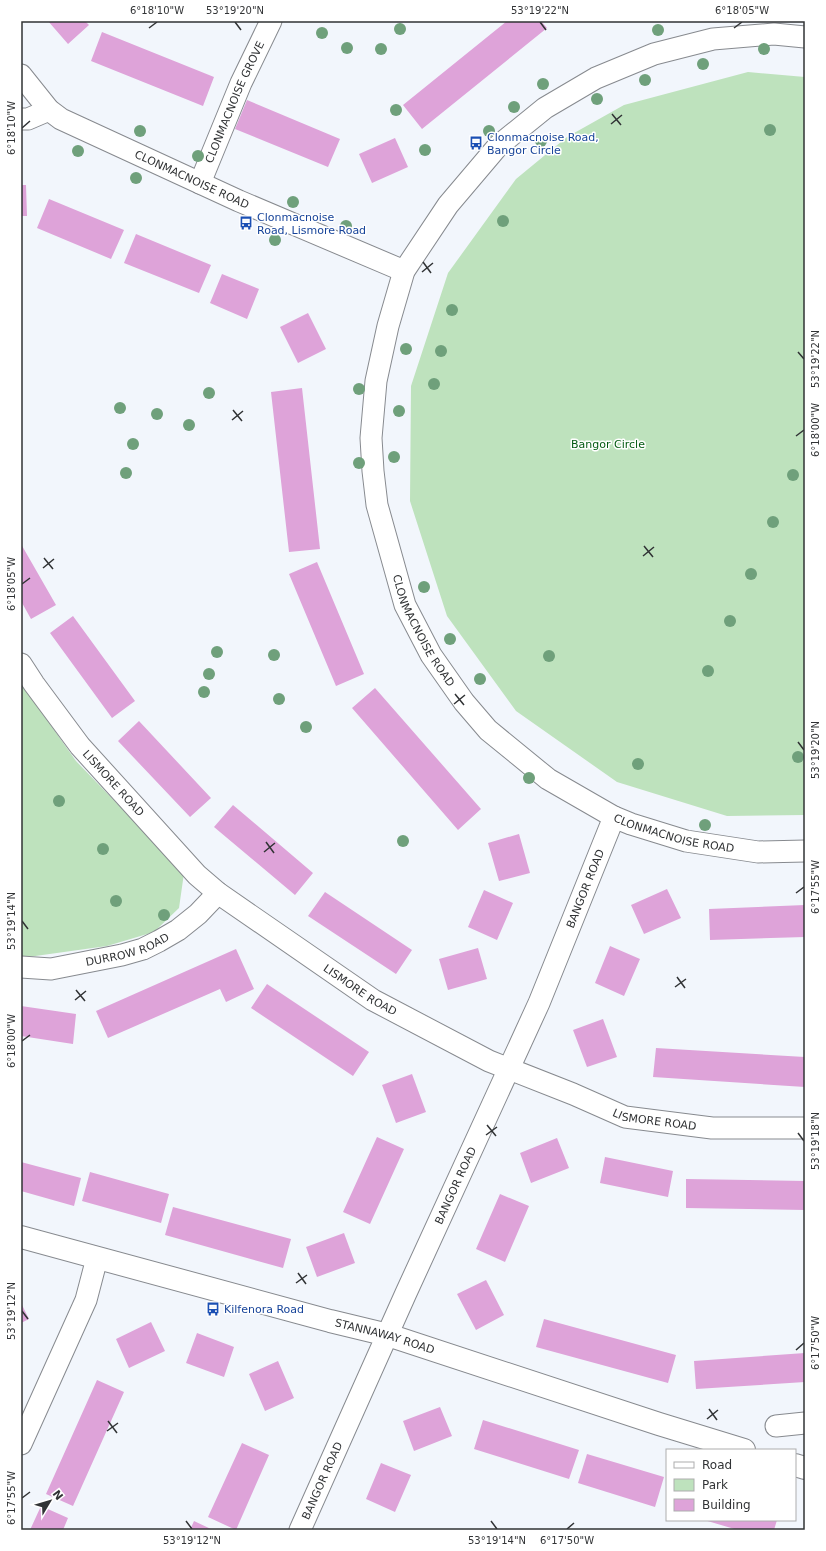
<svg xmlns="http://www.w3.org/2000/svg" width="826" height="1551" font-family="'DejaVu Sans',sans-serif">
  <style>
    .green { fill: #bee2bd }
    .building { fill: #dea3d9 }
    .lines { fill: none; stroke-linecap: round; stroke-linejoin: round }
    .minor-casing { stroke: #878a8f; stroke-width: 23 }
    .tertiary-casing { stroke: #878a8f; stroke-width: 24 }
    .minor { stroke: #fff; stroke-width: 21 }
    .tertiary { stroke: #fff; stroke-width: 22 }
    .tree { fill: #6fa07b }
    .ticks { fill: none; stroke: #313335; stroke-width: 1.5 }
    .labels { text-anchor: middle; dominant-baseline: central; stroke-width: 3; stroke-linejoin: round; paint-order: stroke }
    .street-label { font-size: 11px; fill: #313335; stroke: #fff }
    .transit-label { font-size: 11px; fill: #164399; stroke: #fff; text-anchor: start }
    .park-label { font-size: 11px; fill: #035a11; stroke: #fff }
    .neatline { fill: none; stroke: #313335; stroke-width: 1.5 }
    .ticks-label { font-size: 10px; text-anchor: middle; fill: #313335 }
  </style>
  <rect width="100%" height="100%" fill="#f2f6fc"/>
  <!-- green -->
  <path class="green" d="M748 72 805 77V815L727 816 617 782 516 711 447 616 410 501 411 386 448 273 516 179 567 137 624 105Z
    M21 683 76 761 184 873 179 908 154 932 107 946 21 958Z"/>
  <!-- building -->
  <path class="building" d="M48 21H85L89 25 68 44Z
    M507 21H541L547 28 422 129 403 105Z
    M102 32 214 77 203 106 91 61Z
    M247 100 340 139 328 167 235 129Z
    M395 138 408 167 372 183 359 154Z
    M21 185H26L27 216H21Z
    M49 199 124 230 111 259 37 228Z
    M136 234 211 265 199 293 124 263Z
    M222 274 259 289 247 319 210 303Z
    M308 313 326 349 298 363 280 327Z
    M302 388 320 549 289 552 271 392Z
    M21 544 56 605 31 619 21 601Z
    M317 562 364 674 336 686 289 574Z
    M73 616 135 701 112 718 50 633Z
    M375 688 481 809 458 830 352 708Z
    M139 721 211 798 190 817 118 741Z
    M233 805 313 873 295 895 214 827Z
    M519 834 530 873 499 881 488 843Z
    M667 889 681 918 644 934 631 905Z
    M484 890 513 903 497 940 468 927Z
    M325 892 412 950 396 974 308 916Z
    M805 905V937L710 940 709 909Z
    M610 946 640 959 624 996 595 983Z
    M478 948 487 979 448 990 439 959Z
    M236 949 254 989 226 1002 220 989 108 1038 96 1011Z
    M267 984 369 1052 353 1076 251 1008Z
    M21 1006 76 1014 73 1044 21 1036Z
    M603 1019 617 1057 587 1067 573 1030Z
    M656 1048 805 1057V1087L653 1077Z
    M412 1074 426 1112 396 1123 382 1085Z
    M377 1137 404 1149 370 1224 343 1212Z
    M557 1138 569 1168 531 1183 520 1153Z
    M605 1157 673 1171 668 1197 600 1183Z
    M21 1162 81 1178 74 1206 21 1191Z
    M90 1172 169 1194 161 1223 82 1201Z
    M686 1179 805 1181V1210L686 1208Z
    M500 1194 529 1206 505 1262 476 1249Z
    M173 1207 291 1239 283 1268 165 1235Z
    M344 1233 355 1263 317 1277 306 1247Z
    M486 1280 504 1315 476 1330 457 1294Z
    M21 1303 29 1319 21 1323Z
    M544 1319 676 1355 668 1383 536 1347Z
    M151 1322 165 1351 129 1368 116 1339Z
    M197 1333 234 1347 224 1377 186 1363Z
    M805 1353V1382L696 1389 694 1361Z
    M278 1361 294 1398 265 1411 249 1374Z
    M97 1380 124 1392 73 1506 46 1494Z
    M440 1407 452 1436 414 1451 403 1421Z
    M483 1420 579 1450 569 1479 474 1449Z
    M242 1443 269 1455 236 1530 208 1517Z
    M587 1454 664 1477 655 1507 578 1483Z
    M381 1463 411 1475 395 1512 366 1499Z
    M41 1506 68 1518 63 1530H30Z
    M704 1520H777L774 1530H738Z
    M194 1521 213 1530H190Z"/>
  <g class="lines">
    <!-- minor casing -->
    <g class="minor-casing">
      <g id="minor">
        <path id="s1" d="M805 37 774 34 713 39 654 54 596 78 545 108 498 146 448 205 404 271 388 326 376 381 371 438 373 471 377 505 405 605 431 655 464 702 488 730 548 779 614 817 631 824 686 841 758 852 805 851"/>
        <path id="s2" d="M21 75 49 110 61 119 239 201 404 271"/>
        <path d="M21 119H28L49 110"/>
        <path id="s3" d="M200 183 241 83 271 21"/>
        <path id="s4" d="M21 664 34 684 80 746 197 875 218 893 373 1000 489 1061 573 1094 625 1117 712 1128H805"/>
        <path id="s5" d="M21 967 51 969 122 955 143 949 159 941 178 930 198 914 218 893"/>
        <path d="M776 1426 805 1423"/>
        <path d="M21 1444 86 1300 97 1258"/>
        <path id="s6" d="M300 1530 406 1293 539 1003 614 817"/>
      </g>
    </g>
    <!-- tertiary casing -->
    <g class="tertiary-casing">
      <g id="tertiary">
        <path id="s7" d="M21 1237 330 1321 388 1335 659 1424 744 1450"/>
        <path d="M795 1465 805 1468"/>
      </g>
    </g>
    <!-- minor -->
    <use href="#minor" class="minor"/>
    <!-- tertiary -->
    <use href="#tertiary" class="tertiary"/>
  </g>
  <!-- trees -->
  <g class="tree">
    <circle cx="400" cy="29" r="6"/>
    <circle cx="658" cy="30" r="6"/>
    <circle cx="322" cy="33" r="6"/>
    <circle cx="347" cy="48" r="6"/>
    <circle cx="381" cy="49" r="6"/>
    <circle cx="764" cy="49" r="6"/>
    <circle cx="703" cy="64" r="6"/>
    <circle cx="645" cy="80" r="6"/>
    <circle cx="543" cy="84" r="6"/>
    <circle cx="597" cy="99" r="6"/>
    <circle cx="514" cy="107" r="6"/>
    <circle cx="396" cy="110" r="6"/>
    <circle cx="770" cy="130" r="6"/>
    <circle cx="140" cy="131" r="6"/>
    <circle cx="489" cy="131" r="6"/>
    <circle cx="541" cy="141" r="6"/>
    <circle cx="425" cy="150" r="6"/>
    <circle cx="78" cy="151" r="6"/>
    <circle cx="198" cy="156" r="6"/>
    <circle cx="136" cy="178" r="6"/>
    <circle cx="293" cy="202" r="6"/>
    <circle cx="503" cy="221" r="6"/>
    <circle cx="346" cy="226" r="6"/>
    <circle cx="275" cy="240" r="6"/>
    <circle cx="452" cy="310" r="6"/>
    <circle cx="406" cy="349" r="6"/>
    <circle cx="441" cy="351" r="6"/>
    <circle cx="434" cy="384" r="6"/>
    <circle cx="359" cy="389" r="6"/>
    <circle cx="209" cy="393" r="6"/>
    <circle cx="120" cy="408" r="6"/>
    <circle cx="399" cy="411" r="6"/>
    <circle cx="157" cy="414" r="6"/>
    <circle cx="189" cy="425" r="6"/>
    <circle cx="133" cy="444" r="6"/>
    <circle cx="394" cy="457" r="6"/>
    <circle cx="359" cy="463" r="6"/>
    <circle cx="126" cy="473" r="6"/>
    <circle cx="793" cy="475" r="6"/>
    <circle cx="773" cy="522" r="6"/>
    <circle cx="751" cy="574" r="6"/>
    <circle cx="424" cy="587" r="6"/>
    <circle cx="730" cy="621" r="6"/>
    <circle cx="450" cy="639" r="6"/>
    <circle cx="217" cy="652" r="6"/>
    <circle cx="274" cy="655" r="6"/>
    <circle cx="549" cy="656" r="6"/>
    <circle cx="708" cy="671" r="6"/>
    <circle cx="209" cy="674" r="6"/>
    <circle cx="480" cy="679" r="6"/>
    <circle cx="204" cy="692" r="6"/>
    <circle cx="279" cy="699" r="6"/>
    <circle cx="306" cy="727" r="6"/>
    <circle cx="798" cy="757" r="6"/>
    <circle cx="638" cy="764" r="6"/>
    <circle cx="529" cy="778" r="6"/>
    <circle cx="59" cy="801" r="6"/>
    <circle cx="705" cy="825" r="6"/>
    <circle cx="403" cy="841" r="6"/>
    <circle cx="103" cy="849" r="6"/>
    <circle cx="116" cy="901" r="6"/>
    <circle cx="164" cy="915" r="6"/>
  </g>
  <!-- ticks -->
  <path class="ticks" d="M235 22 241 30M540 22 546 30M149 28 157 22M734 28 742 22M612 114 621 125M611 124 622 115M22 128 30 121M423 262 431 273M422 272 433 263M798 352 804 359M233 410 242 421M232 420 243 411M796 436 804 430M644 546 653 557M643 556 654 547M44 558 53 569M43 568 54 559M22 584 30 578M455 694 464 705M454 704 465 695M798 742 804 750M266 842 274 853M264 852 275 843M796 893 804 887M22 921 28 929M677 977 685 988M675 987 686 979M76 990 85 1001M75 1000 86 991M22 1041 30 1035M487 1125 496 1136M798 1133 804 1141M486 1135 497 1127M298 1273 306 1284M296 1283 307 1275M22 1311 28 1319M796 1350 804 1343M709 1409 717 1420M707 1419 718 1410M108 1421 117 1433M107 1431 118 1423M22 1498 30 1492M186 1521 192 1529M491 1521 497 1529M567 1529 574 1523"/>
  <!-- icons -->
  <defs>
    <g id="bus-bare" transform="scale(1.08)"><path d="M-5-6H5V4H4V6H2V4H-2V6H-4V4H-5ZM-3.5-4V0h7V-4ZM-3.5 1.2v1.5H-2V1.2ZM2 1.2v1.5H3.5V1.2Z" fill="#1a4fb4" stroke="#fff" stroke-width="2.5" paint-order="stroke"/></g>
  </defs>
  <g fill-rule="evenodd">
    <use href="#bus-bare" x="476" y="143"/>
    <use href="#bus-bare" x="246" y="223"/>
    <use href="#bus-bare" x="213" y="1309"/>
  </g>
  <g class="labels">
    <!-- street labels -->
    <g class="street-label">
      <text stroke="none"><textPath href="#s3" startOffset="88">CLONMACNOISE GROVE</textPath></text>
      <text stroke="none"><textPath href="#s2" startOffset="204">CLONMACNOISE ROAD</textPath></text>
      <text stroke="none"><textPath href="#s1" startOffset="865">CLONMACNOISE ROAD</textPath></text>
      <text stroke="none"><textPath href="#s4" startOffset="151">LISMORE ROAD</textPath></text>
      <text stroke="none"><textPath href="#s1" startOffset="1201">CLONMACNOISE ROAD</textPath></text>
      <text stroke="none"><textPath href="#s6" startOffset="702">BANGOR ROAD</textPath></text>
      <text stroke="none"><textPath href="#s5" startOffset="109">DURROW ROAD</textPath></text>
      <text stroke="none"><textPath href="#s4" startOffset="475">LISMORE ROAD</textPath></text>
      <text stroke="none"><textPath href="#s4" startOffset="799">LISMORE ROAD</textPath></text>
      <text stroke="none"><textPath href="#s6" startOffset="378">BANGOR ROAD</textPath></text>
      <text stroke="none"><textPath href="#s7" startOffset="377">STANNAWAY ROAD</textPath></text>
      <text stroke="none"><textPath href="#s6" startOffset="54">BANGOR ROAD</textPath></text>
    </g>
    <!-- transit labels -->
    <g class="transit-label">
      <text x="487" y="137">Clonmacnoise Road,<tspan x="487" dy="13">Bangor Circle</tspan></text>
      <text x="257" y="217">Clonmacnoise<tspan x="257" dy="13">Road, Lismore Road</tspan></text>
      <text x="224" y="1309">Kilfenora Road</text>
    </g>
    <!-- park labels -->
    <g class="park-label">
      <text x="608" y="444">Bangor Circle</text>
    </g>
  </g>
  <!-- border -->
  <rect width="826" height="1551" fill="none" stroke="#ffffff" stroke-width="44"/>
  <!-- legend -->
  <rect x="666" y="1449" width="130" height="72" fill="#ffffff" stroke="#adadae"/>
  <rect x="674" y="1462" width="20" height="6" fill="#ffffff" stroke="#adadae"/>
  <text x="702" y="1469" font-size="12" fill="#313335">Road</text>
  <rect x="674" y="1479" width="20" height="12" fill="#bee2bd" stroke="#adadae"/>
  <text x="702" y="1489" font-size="12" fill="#313335">Park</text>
  <rect x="674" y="1499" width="20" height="12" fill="#dea3d9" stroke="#adadae"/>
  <text x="702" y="1509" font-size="12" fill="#313335">Building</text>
  <!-- north arrow -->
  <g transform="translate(50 1501) rotate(52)" stroke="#ffffff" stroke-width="3" paint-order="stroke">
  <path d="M0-3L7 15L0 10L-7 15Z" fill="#313335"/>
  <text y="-6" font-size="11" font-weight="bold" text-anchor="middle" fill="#313335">N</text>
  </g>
  <rect x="22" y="22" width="782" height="1507" class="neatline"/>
  <g class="ticks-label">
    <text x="157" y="14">6°18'10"W</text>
    <text x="235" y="14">53°19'20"N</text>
    <text x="540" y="14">53°19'22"N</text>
    <text x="742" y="14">6°18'05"W</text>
    <text transform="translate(11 128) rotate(-90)" y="4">6°18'10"W</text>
    <text transform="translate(815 359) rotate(-90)" y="4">53°19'22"N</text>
    <text transform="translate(815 430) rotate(-90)" y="4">6°18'00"W</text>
    <text transform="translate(11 584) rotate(-90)" y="4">6°18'05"W</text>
    <text transform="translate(815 750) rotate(-90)" y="4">53°19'20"N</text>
    <text transform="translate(815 887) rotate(-90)" y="4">6°17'55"W</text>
    <text transform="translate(11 921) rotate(-90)" y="4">53°19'14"N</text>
    <text transform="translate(11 1041) rotate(-90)" y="4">6°18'00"W</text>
    <text transform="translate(815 1141) rotate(-90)" y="4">53°19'18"N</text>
    <text transform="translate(11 1311) rotate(-90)" y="4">53°19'12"N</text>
    <text transform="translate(815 1343) rotate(-90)" y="4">6°17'50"W</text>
    <text transform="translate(11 1498) rotate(-90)" y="4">6°17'55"W</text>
    <text x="192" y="1544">53°19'12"N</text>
    <text x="497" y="1544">53°19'14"N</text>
    <text x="567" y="1544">6°17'50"W</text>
  </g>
</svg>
